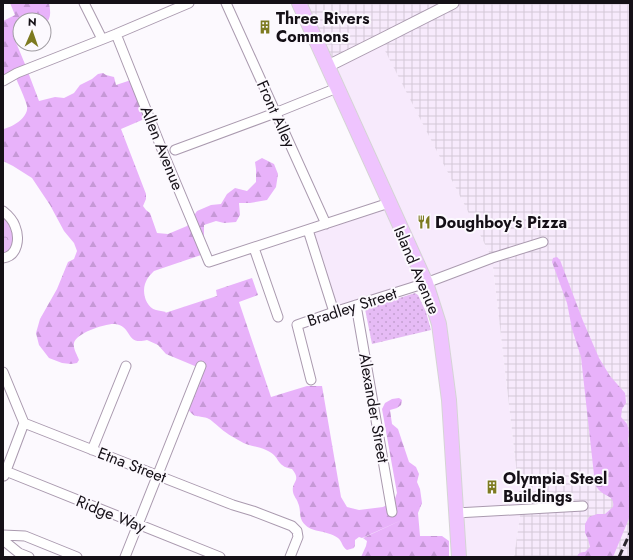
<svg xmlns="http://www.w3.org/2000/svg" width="633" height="560" font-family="Jost,sans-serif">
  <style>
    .built { fill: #f7eafc }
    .industrial { fill: url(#industrial-grid) }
    .grass { fill: url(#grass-dots) }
    .forest { fill: url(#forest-firs) }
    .park { fill: url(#park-crowns) }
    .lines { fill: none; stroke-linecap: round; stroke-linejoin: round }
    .minor-casing { stroke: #aa9aaf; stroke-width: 11 }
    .tertiary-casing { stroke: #aa9aaf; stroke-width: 13 }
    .primary-casing { stroke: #d5d4d5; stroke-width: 16 }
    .minor { stroke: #fff; stroke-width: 9 }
    .tertiary { stroke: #fff; stroke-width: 11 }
    .primary { stroke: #efc4fe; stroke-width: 14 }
    .rail { stroke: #2c272e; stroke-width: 3; stroke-dasharray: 8 4; stroke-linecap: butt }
    .labels { text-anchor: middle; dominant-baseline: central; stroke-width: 4; stroke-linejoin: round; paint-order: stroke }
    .poi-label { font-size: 16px; font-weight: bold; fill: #151017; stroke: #fcf9fe; text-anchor: start }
    .street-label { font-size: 16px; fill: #151017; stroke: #fcf9fe }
  </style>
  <defs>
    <pattern id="industrial-grid" width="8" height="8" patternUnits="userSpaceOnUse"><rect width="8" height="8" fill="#f7eafc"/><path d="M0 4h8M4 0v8" fill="none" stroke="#d3c8d7"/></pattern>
    <pattern id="grass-dots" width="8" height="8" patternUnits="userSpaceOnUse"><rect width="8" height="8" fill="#e6bbf5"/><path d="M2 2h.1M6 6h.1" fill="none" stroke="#c4a0d1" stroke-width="1.8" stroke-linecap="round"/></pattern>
    <pattern id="forest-firs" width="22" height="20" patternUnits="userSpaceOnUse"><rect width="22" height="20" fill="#e8b2fa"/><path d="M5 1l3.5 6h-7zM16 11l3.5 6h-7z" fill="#c698d6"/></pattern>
    <pattern id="park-crowns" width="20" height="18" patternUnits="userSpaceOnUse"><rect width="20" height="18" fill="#e6bbf5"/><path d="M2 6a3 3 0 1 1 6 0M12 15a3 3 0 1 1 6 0" fill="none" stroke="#c4a0d1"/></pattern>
  </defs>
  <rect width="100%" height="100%" fill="#fcf9fe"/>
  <!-- built -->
  <path class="built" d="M380 40 492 258 521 509 514 557H459L449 400 426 283 334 312 308 230 389 203 328 66Z"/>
  <!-- industrial -->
  <path class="industrial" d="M299 3H630V557H514L521 509 492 258 380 41 328 66Z"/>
  <!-- grass -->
  <path class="grass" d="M415 293 418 295 426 312 431 330 372 344 365 309Z"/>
  <!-- forest -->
  <path class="forest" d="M10 3H49C51 14 51 18 44 26V20H20V37L15 40 27 69 3 83V21L15 15Z
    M28 72 39 101 55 97 64 98 74 93 80 85 92 79 98 74 103 73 106 75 114 77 116 85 134 79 149 117 121 129 146 194V199L143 206 146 210 150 213 157 233 168 234 187 226 197 211 211 205 221 204 227 194 235 188 247 191 256 182V169L255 162 262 158 274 164 278 174 276 187 267 200 250 203H239L240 215 236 222 224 223 216 221 204 225V254L154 271C150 275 147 278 145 284 142 293 146 307 156 310 159 311 163 311 166 312L165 313 217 296 216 290 252 278 258 295 239 302 271 397 307 386H322L341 497 347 507 359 510 383 507 394 501 397 493 382 409 385 403 392 399 399 398 402 400 401 405 397 408 390 410 392 424 398 429 409 462 416 467 419 474 417 482 420 489 422 503 418 513 420 536H442L449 541V557H361L366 546 367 541 363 538 404 519 362 538 359 537 355 540V545L354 548 347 550C342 547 342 541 338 538 326 529 310 534 302 521 299 516 301 509 298 503 297 499 294 497 293 492 291 481 302 481 292 469 275 466 281 456 266 450 258 446 247 446 240 441 233 437 224 432 219 427 215 424 212 420 207 418 197 415 195 419 188 409L202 369 166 354 158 345 147 340C125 346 133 326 115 324 106 323 76 333 74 343 73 349 77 354 79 360L77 363 71 364 62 363 49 358 39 345 36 333 40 319 57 289 68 262 74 259 77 251 74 243 64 231 50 205 32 178 13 166 3 161V129C13 127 29 117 27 106 25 98 19 86 16 78Z
    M557 257 560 260 583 321 599 358 610 376 625 393 626 403 622 409 621 417 627 424 629 432 628 440 629 448 630 449V516L613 557H577C578 553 581 552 585 552L590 547 588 539 585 533V524L589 517 597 514H605L613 507C615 495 605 497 599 490 597 488 596 486 595 484L581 357 572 329 567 303 552 262 553 258Z"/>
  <!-- park -->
  <path class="park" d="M3 211 10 218 17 246 3 258Z"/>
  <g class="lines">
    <!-- minor casing -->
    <g class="minor-casing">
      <path id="minor" d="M84 3 102 39
        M226 3 326 224
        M116 34 165 157 209 262 389 203
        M3 81 17 73 116 34 189 3
        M175 150 275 113 337 88
        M3 211C8 215 13 220 15 226 20 238 18 256 3 258
        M308 230 334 312
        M254 248 278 317
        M356 305 392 512
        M3 372 24 423 233 505 253 511 292 526 297 531 298 537 290 557
        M311 380 297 325 334 312 426 283 492 258 543 242
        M92 450 126 366
        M3 470 220 557
        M4 476 24 423
        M456 513 583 506
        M3 535 25 536 77 557
        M3 540 19 553 29 557
        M125 557 201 366"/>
    </g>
    <!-- tertiary casing -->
    <g class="tertiary-casing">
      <path id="tertiary" d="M328 66 380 40 453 3"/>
    </g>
    <!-- primary casing -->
    <g class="primary-casing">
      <path id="primary" d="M299 3 426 283 439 324 449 400 459 557"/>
    </g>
    <!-- minor -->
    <use href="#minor" class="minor"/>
    <!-- tertiary -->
    <use href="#tertiary" class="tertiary"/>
    <!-- primary -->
    <use href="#primary" class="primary"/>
    <!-- rail -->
    <path class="rail" d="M619 557 630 533"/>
  </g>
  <!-- icons -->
  <defs>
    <g id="building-bare" transform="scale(1.08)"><path d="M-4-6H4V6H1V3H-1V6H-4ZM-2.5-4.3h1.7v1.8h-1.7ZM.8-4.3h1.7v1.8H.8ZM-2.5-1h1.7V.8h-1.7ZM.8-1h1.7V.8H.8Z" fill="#7d7a20" stroke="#fcf9fe" stroke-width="2.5" paint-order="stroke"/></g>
    <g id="restaurant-bare" transform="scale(1.08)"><path d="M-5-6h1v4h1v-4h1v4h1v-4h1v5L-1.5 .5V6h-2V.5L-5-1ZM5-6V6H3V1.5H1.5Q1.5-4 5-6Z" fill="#7d7a20" stroke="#fcf9fe" stroke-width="2.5" paint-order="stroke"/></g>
  </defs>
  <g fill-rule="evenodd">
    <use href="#building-bare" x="265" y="27"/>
    <use href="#restaurant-bare" x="424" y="222"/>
    <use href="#building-bare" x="492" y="487"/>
  </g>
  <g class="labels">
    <!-- poi labels -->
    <g class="poi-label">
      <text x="276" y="18">Three Rivers<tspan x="276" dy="18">Commons</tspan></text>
      <text x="435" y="222">Doughboy's Pizza</text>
      <text x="503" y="478">Olympia Steel<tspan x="503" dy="18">Buildings</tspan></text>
    </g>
    <!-- street labels -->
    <g class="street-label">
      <text transform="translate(276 114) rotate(66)">Front Alley</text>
      <text transform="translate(162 148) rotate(68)">Allen Avenue</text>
      <text transform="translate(417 270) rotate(67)">Island Avenue</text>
      <text transform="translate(352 307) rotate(-18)">Bradley Street</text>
      <text transform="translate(374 408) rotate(80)">Alexander Street</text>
      <text transform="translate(132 465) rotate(21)">Etna Street</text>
      <text transform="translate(111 514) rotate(22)">Ridge Way</text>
    </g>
  </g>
  <!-- border -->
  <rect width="633" height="560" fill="none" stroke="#151017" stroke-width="8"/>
  <!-- north arrow -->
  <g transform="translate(32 32) rotate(2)"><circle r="19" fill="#fcf9fe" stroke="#a09ca2"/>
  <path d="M0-3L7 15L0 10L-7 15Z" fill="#7d7a20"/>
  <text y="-6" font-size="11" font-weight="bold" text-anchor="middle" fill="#151017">N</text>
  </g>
</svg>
